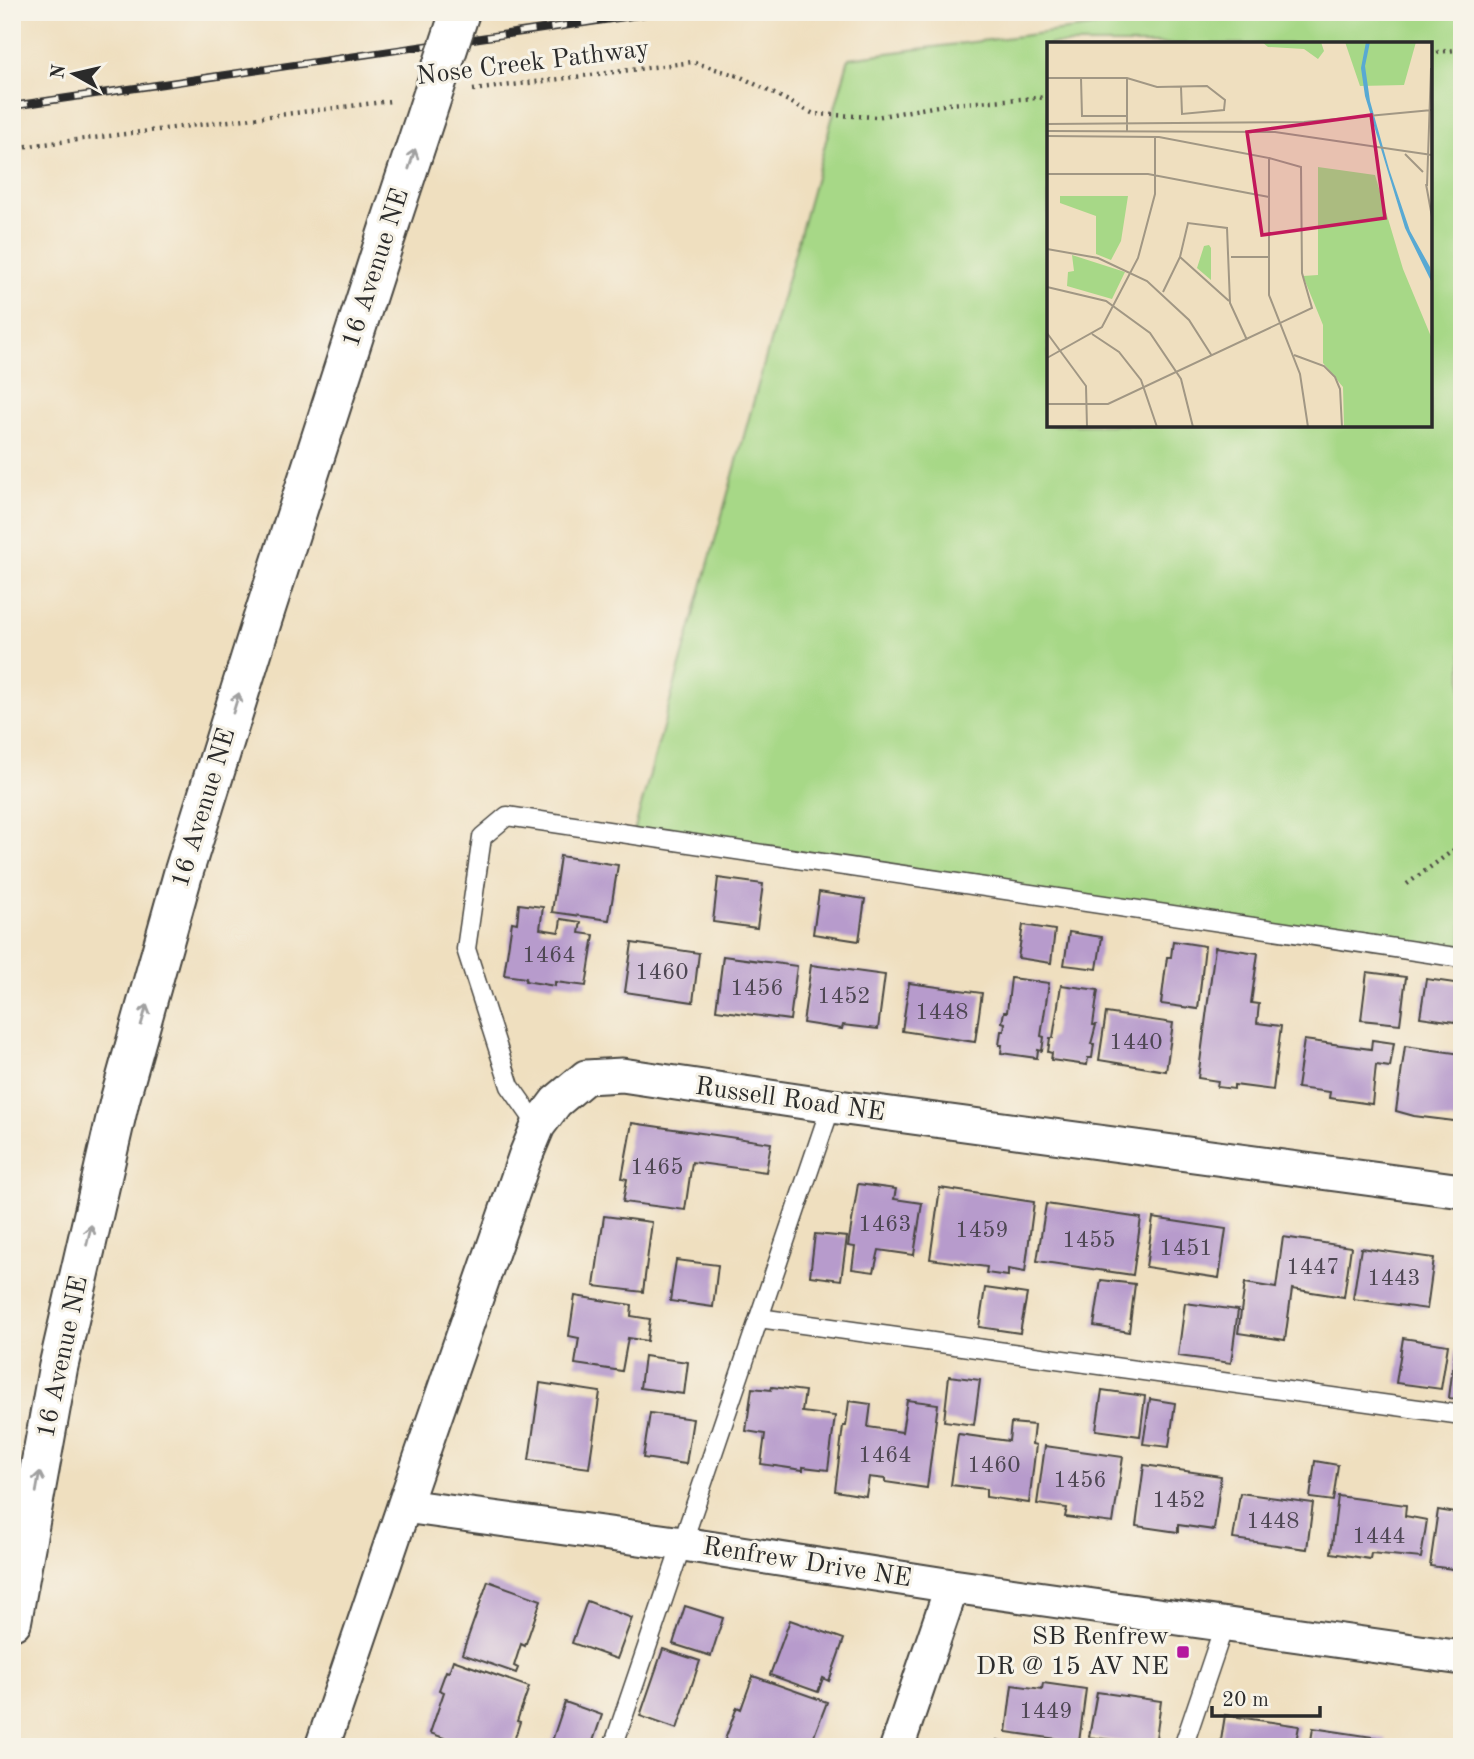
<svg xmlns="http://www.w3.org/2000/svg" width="1474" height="1759" font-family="'Old Standard TT',serif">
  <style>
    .green { fill: #a7d887; stroke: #698259; stroke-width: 2; fill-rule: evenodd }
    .building { fill: #b79bcc }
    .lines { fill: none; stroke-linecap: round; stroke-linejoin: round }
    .lane-casing { stroke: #484641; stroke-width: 21 }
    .street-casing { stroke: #484641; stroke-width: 37 }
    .highway-casing { stroke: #484641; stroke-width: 42 }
    .path { stroke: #484641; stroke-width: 4.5; stroke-dasharray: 2 5; stroke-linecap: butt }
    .lane { stroke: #fff; stroke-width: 18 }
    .street { stroke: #fff; stroke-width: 33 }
    .highway { stroke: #fff; stroke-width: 38 }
    .rail-casing { stroke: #2b2b2b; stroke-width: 8 }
    .rail { stroke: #f7f3e8; stroke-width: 5; stroke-dasharray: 16; stroke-linecap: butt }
    .highway-bridge-casing { stroke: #484641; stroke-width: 42; stroke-linecap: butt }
    .highway-bridge { stroke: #fff; stroke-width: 38 }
    .oneway { stroke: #a0a0a0 }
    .poi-dot { fill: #b5179e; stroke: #f7f3e8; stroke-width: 2.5 }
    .labels { text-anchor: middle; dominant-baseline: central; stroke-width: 6; stroke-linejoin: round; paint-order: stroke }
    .number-label { font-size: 23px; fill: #4e4753 }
    .street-label { font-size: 26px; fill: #2b2b2b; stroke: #f7f3e8 }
    .poi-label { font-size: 26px; fill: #2b2b2b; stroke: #f7f3e8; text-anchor: end }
    .inset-road { fill: none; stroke: #a19784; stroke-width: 2 }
    .view { fill: #c2185b; fill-opacity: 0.15; stroke: #c2185b; stroke-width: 3.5 }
    .inset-edge { fill: none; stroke: #2b2b2b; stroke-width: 3.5 }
  </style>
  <rect width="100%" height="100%" fill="#f7f3e8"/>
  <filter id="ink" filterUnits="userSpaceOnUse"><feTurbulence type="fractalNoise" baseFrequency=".0143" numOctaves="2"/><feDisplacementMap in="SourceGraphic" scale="14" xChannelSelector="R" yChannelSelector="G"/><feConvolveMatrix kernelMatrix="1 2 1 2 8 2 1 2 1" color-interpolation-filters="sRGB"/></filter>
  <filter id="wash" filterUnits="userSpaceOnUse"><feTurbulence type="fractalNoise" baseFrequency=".00686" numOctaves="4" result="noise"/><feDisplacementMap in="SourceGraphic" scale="28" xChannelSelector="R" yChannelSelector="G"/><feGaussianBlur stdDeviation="1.57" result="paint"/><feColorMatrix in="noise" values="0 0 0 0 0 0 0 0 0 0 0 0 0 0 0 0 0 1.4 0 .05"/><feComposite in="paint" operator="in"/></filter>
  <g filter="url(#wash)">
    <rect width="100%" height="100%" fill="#efdfbf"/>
    <!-- green -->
    <path class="green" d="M1206 12H1462V958L633 835 849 58ZM1049 44H1430V425H1049Z"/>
    <g id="blocks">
      <!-- building -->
      <path class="building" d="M560 856 618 865 609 920 552 912Z
        M718 878 763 884 757 928 713 922Z
        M819 892 865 899 859 941 813 934Z
        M519 904 543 907 540 929 559 932 561 919 581 922 579 933 594 935 586 986 555 982V986L525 981 526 978 504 975 512 922 517 923Z
        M1023 925 1055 930 1051 963 1018 958Z
        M1069 932 1102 937 1097 969 1064 965Z
        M1173 941 1205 946 1198 1009 1161 1004 1167 957H1171Z
        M632 943 699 953 693 1002 625 992Z
        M1215 947 1258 953 1251 1003 1259 1004 1257 1023 1281 1026 1273 1090 1234 1085V1089L1217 1087 1218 1081 1198 1078Z
        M723 956 797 966 790 1020 716 1010Z
        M811 965 885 975 878 1029 843 1025 842 1029 803 1023Z
        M1367 972 1406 977 1400 1024 1361 1020Z
        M1011 978 1049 983 1041 1036 1044 1037 1042 1051 1038 1050 1037 1058 1001 1053 1002 1045H999L1001 1031H1004L1005 1023 1002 1022 1004 1012H1007Z
        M1426 979 1462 984V1023L1420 1017Z
        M909 983 982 993 975 1042 902 1031Z
        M1061 985 1098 990 1093 1025H1096L1091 1044H1094L1092 1058H1088L1087 1065 1051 1060 1052 1053 1048 1052 1050 1038H1053Z
        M1106 1013 1173 1023 1166 1071 1099 1060Z
        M1304 1040 1371 1049 1372 1040 1394 1043 1390 1067 1376 1065 1372 1104 1329 1098 1330 1092 1297 1088Z
        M1405 1046 1462 1054V1122L1414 1116 1396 1111Z
        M632 1123 771 1143 766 1172 692 1162 685 1210 623 1202 627 1179 622 1178Z
        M858 1184 896 1189 894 1199 922 1203 914 1255 879 1250 874 1272 852 1269 855 1247 848 1246Z
        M940 1188 1034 1202 1025 1272 1008 1269V1276L986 1273 987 1267 930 1259Z
        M1046 1204 1141 1218 1133 1275 1037 1261Z
        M604 1216 652 1222 643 1292 594 1286Z
        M1153 1218 1226 1229 1219 1278 1146 1267Z
        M815 1234 847 1237 841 1280 810 1276Z
        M1283 1237 1351 1247 1344 1297 1292 1289 1285 1340 1238 1333 1245 1283 1276 1288Z
        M1361 1248 1434 1258 1427 1309 1353 1299Z
        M676 1260 718 1265 713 1307 670 1301Z
        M1101 1280 1135 1284 1129 1332 1094 1326Z
        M985 1288 1027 1294 1020 1333 979 1327Z
        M575 1296 632 1305 631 1316 650 1319 647 1341 628 1338 622 1371 575 1364 579 1338 569 1336Z
        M1185 1303 1238 1310 1231 1363 1178 1356Z
        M1403 1338 1448 1345 1441 1389 1396 1383Z
        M1455 1350 1462 1351V1400L1449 1398Z
        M644 1356 688 1362 684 1394 640 1388Z
        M949 1376 980 1380 974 1425 944 1421Z
        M540 1383 600 1392 589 1468 529 1460Z
        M772 1387 805 1391 802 1412 835 1416 828 1470 803 1467V1470L761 1464 765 1434 746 1431 752 1388 771 1390Z
        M1102 1390 1145 1396 1140 1436 1096 1430Z
        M1150 1399 1175 1403 1169 1447 1143 1444Z
        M907 1400 938 1404 927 1488 885 1482V1479L869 1477 866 1496 835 1491 843 1426H846L849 1401 871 1404 868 1427 902 1432Z
        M650 1413 693 1419 686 1464 643 1458Z
        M1011 1423 1034 1425 1032 1444 1036 1445 1029 1503 986 1497V1489L951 1485 958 1434 1009 1441Z
        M1045 1446 1123 1457 1113 1523 1065 1517 1067 1508 1037 1504Z
        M1315 1461 1338 1465 1333 1501 1310 1498Z
        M1144 1465 1221 1476 1214 1530 1178 1525V1532L1136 1526Z
        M1240 1493 1313 1503 1307 1549 1233 1539Z
        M1338 1496 1406 1505 1405 1516 1427 1520 1421 1558 1371 1553 1370 1559 1331 1553Z
        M1438 1510 1462 1514 1461 1570 1430 1566Z
        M488 1581 541 1600 525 1646 521 1644 514 1666 518 1668 516 1673 462 1654Z
        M587 1601 632 1618 617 1659 572 1643Z
        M685 1606 723 1618 711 1656 673 1644Z
        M790 1620 844 1639 829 1681 823 1678 818 1692 770 1675Z
        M663 1649 700 1661 677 1729 640 1716Z
        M453 1660 529 1687 517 1721 520 1722 512 1747H469L430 1733 444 1692 439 1690 446 1671 449 1672Z
        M753 1676 827 1702 812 1741 808 1740 805 1747 723 1745 737 1707 741 1709Z
        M1043 1683 1086 1689 1079 1742 1006 1732 1012 1685 1042 1689Z
        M1097 1692 1161 1701 1155 1746 1089 1737Z
        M565 1702 602 1715 591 1747H550Z
        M1225 1715 1299 1726 1295 1747H1220Z
        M1313 1728 1386 1739 1384 1747H1310Z
        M997 1740 1011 1744 1017 1747H994Z"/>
    </g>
  </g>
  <g filter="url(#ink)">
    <use href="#blocks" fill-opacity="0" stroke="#484641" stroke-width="2"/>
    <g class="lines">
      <!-- lane casing -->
      <g class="lane-casing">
        <path id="lane" d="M538 1126 510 1086 466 949 482 837 507 816 1462 958
          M759 1318 1462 1415
          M613 1747 831 1106
          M1183 1747 1225 1623"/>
      </g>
      <!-- street casing -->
      <g class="street-casing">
        <path id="street" d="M404 1506 525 1157 538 1126 556 1102 586 1077 622 1075 831 1106 1462 1191
          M322 1747 404 1506 683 1544 952 1586 1462 1658
          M897 1747 952 1586"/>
      </g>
      <!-- highway casing -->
      <g class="highway-casing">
        <path id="highway" d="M12 1621 58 1368 120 1099 183 874 260 627 390 224"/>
      </g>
      <!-- path -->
      <path class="path" d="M1430 53 1462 49
        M473 90 693 62 741 77 814 114 876 117 949 104 1049 97
        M12 148 391 101
        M1407 884 1462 844"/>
      <!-- lane -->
      <use href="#lane" class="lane"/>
      <!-- street -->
      <use href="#street" class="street"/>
      <!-- highway -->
      <use href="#highway" class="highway"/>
      <!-- rail casing -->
      <g class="rail-casing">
        <path id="rail" d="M12 106 659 12"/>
      </g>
      <!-- rail -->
      <use href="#rail" class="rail"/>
      <!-- highway-bridge casing -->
      <g class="highway-bridge-casing">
        <path id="highway-bridge" d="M390 224 460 12"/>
      </g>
      <!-- highway-bridge -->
      <use href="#highway-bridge" class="highway-bridge"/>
    </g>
    <!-- one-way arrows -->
    <defs><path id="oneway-shaft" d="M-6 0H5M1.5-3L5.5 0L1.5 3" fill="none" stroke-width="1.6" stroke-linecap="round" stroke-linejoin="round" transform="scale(1.75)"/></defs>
    <g class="oneway">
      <use href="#oneway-shaft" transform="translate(412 159) rotate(-72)"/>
      <use href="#oneway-shaft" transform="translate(236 703) rotate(-73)"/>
      <use href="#oneway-shaft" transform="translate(144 1015) rotate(-74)"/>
      <use href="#oneway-shaft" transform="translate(89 1235) rotate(-77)"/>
      <use href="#oneway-shaft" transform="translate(38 1482) rotate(-80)"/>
    </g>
  </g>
  <!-- markers -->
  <rect class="poi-dot" x="1176" y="1645" width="14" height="14" rx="3.5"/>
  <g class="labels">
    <!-- number labels -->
    <g class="number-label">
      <text x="549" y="955">1464</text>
      <text x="662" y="972">1460</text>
      <text x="757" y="988">1456</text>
      <text x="844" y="996">1452</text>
      <text x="942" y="1012">1448</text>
      <text x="1136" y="1042">1440</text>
      <text x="657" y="1167">1465</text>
      <text x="885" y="1224">1463</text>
      <text x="982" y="1230">1459</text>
      <text x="1089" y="1240">1455</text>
      <text x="1186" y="1248">1451</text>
      <text x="1313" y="1267">1447</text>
      <text x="1394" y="1278">1443</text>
      <text x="885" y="1455">1464</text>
      <text x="994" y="1465">1460</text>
      <text x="1080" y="1480">1456</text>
      <text x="1179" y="1500">1452</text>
      <text x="1273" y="1521">1448</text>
      <text x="1379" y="1536">1444</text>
      <text x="1046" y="1711">1449</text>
    </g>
    <!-- street labels -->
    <g class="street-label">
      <text transform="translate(533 63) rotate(-7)">Nose Creek Pathway</text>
      <text transform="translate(376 268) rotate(-72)">16 Avenue NE</text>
      <text transform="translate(204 808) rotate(-73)">16 Avenue NE</text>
      <text transform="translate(790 1100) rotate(8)">Russell Road NE</text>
      <text transform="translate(63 1357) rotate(-78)">16 Avenue NE</text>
      <text transform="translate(807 1563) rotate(9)">Renfrew Drive NE</text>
    </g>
    <!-- poi labels -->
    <g class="poi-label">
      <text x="1169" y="1637">SB Renfrew<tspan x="1169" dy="30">DR @ 15 AV NE</tspan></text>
    </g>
  </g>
  <!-- overview -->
  <g transform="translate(1047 42)">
    <rect width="385" height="385" fill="#efdfbf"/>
    <path d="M215 0H274L277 9 271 17 257 7 221 5ZM298 0H369L357 43 313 44ZM271 125 328 133 356 227 385 297V385H297L296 345 276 321V283L256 234 271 233ZM13 154H81L74 199 64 218 49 212V174L13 161ZM162 203 164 206V238L150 226 157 204ZM25 213 78 230 65 257 20 244 21 230 27 229Z" fill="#a7d887"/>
    <path d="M319 0H323L318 24 323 59 342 127 363 189 383 225 385 241 358 186 318 54 314 26Z" fill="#58a9d3"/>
    <path class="inset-road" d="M0 36H80L110 45 160 44 178 58 177 68 135 72 134 45M34 36 35 74H80M80 36V89M0 82 257 80 385 68M0 89 228 90 385 113M0 94 112 95 222 116V253L253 332 261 385M358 112 376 130M0 132H101L222 155M379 142 385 175M380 144 384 26M0 207 51 216 100 239 142 278 165 314M133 215 182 259M184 215H222M0 245 59 259 103 291 134 337 146 385M116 250 133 215 141 181 180 186 183 261 200 298M0 291 39 344 40 385M45 292 72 310 94 338 110 385M247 313 277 324 288 335 293 347 295 385M0 316 55 285 91 216 108 152V94M0 362H61L265 266 255 231 254 125 222 116"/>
    <path class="view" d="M324 73 338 176 215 193 200 90Z"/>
    <rect width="385" height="385" class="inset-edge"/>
  </g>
  <!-- margin -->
  <rect width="1474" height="1759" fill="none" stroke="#f7f3e8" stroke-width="42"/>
  <!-- north arrow -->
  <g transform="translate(74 74) rotate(278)" stroke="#f7f3e8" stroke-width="5" paint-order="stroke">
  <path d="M0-5L12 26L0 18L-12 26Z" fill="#2b2b2b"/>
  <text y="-10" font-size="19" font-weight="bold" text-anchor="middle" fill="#2b2b2b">N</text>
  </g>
  <!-- scale -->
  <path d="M1212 1706v10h108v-10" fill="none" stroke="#2b2b2b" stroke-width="3.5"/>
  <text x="1222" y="1706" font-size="21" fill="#2b2b2b" stroke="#f7f3e8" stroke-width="5" paint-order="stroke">20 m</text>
</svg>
